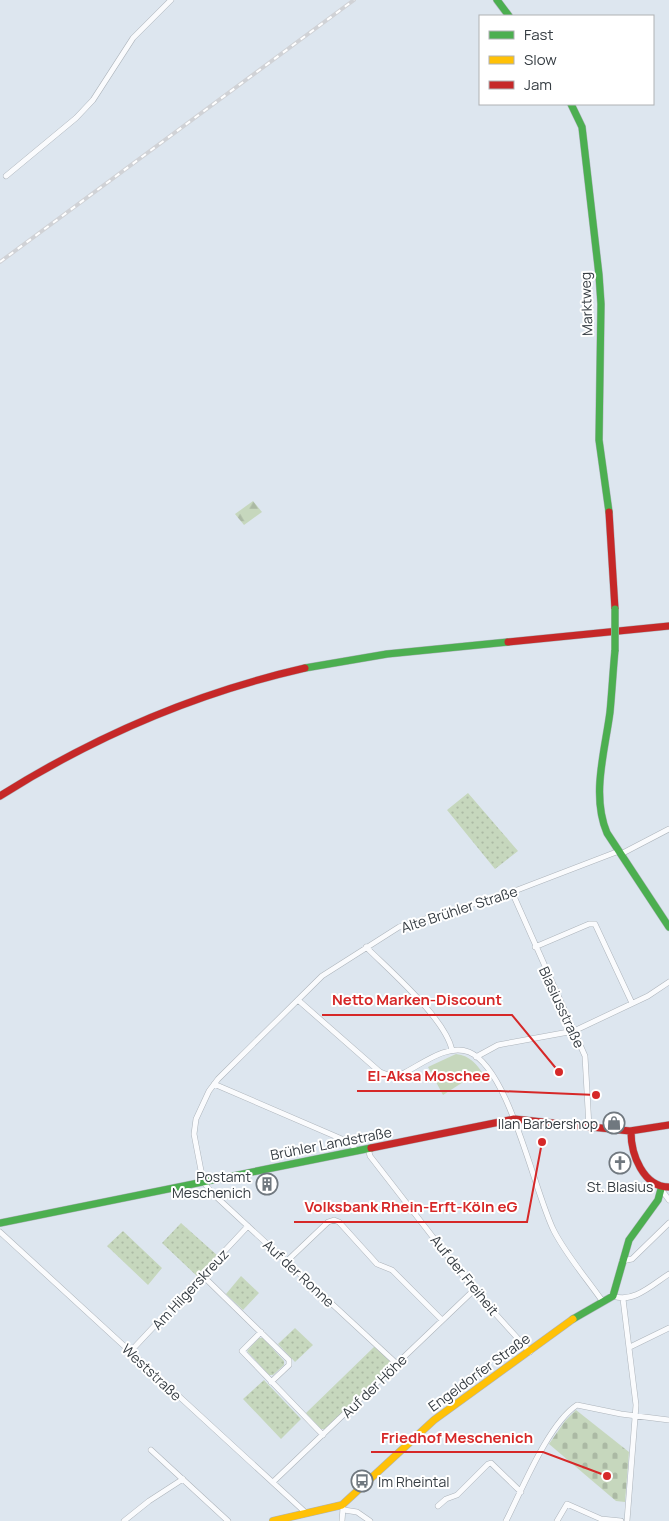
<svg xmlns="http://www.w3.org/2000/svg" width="669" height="1521" font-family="Manrope,sans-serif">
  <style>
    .grass { fill: url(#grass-dots) }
    .forest { fill: url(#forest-firs) }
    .cemetery { fill: url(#cemetery-stones) }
    .park { fill: #c6d7bd }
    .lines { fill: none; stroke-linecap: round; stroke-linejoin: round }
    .street-casing { stroke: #adb4bb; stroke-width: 6 }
    .fast-casing { stroke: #adb4bb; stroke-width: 8 }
    .slow-casing { stroke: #adb4bb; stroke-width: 8 }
    .jam-casing { stroke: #adb4bb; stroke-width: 8 }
    .street { stroke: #fafbfd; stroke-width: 5 }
    .fast { stroke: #4caf50; stroke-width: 7 }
    .slow { stroke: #ffc107; stroke-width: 7 }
    .jam { stroke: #c62828; stroke-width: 7 }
    .rail-casing { stroke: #d0d2d6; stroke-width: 4 }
    .rail { stroke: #fff; stroke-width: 2; stroke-dasharray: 5.5; stroke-linecap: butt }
    .fast-bridge-casing { stroke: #adb4bb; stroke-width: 8; stroke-linecap: butt }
    .fast-bridge { stroke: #4caf50; stroke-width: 7 }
    .labels { text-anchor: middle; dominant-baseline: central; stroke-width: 4; stroke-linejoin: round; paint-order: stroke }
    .street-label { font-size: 14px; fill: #363d43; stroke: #fff }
    .poi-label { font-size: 14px; fill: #363d43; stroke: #fff; text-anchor: end }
    .leader { fill: none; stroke: #d62828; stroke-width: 2 }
    .callout-dot { fill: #d62828; stroke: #fff; stroke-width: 2 }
    .callout-label { font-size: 15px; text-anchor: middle; font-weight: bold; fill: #d62828; stroke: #fff; stroke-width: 4; stroke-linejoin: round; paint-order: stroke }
  </style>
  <defs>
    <pattern id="grass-dots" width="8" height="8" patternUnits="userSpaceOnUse" patternTransform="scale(1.25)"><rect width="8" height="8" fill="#c6d7bd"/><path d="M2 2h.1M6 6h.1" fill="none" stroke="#abb9a4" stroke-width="1.8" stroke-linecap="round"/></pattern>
    <pattern id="forest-firs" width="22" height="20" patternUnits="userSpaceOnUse" patternTransform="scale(1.25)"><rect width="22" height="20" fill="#c6d7bd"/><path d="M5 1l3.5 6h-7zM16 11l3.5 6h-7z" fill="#abb9a4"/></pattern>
    <pattern id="cemetery-stones" width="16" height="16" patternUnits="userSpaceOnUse" patternTransform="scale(1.25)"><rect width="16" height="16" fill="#c6d7bd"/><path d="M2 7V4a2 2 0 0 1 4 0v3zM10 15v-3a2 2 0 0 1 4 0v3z" fill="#abb9a4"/></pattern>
  </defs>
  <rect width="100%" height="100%" fill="#dde6ef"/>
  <!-- grass -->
  <path class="grass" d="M468 793 518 851 495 869 447 810Z
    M181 1223 218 1256 198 1277 162 1243Z
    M123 1231 162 1268 148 1285 107 1246Z
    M241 1276 259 1293 243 1310 226 1294Z
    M295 1328 313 1345 295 1362 278 1344Z
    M259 1338H263L284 1361V1365L273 1375H269L247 1351Z
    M375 1346 390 1361 389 1368 327 1429H321L306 1413Z
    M264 1380 301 1419 281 1439 243 1399Z"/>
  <!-- forest -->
  <path class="forest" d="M253 501 262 512 244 525 235 514Z"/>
  <!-- cemetery -->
  <path class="cemetery" d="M576 1410 629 1452 625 1502 616 1501 549 1444 565 1421Z"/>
  <!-- park -->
  <path class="park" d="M456 1054C471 1056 476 1064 485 1076L483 1080 474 1075 443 1095 428 1067Z"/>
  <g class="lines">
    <!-- street casing -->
    <g class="street-casing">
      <path id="street" d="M6 176 76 118 93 100 133 38 171 0
        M621 854 669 829
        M512 892 585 1056 589 1127
        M366 947C390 971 445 1018 452 1050
        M535 947 589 924H595L632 1003
        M298 1000 380 1072C388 1076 394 1077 402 1074 421 1065 447 1043 469 1052 510 1069 534 1192 554 1231 567 1256 587 1279 603 1302
        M476 1057 498 1045 574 1031 648 996 669 982
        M214 1084 351 1143 356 1150
        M368 1148 370 1156 474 1290 530 1352
        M661 1189 669 1200
        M0 1232 305 1512
        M287 1261 328 1222 334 1220 339 1222 377 1264 392 1270 442 1320
        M622 1261 632 1259 669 1223
        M203 1276 289 1360V1365L271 1382
        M613 1296C633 1304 653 1284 669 1274
        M623 1299 636 1405 627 1521
        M261 1332 242 1351 323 1435
        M630 1347 669 1328
        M130 1352 248 1226
        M397 1364 211 1192 203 1181 194 1134 196 1119 209 1091 218 1079 322 976 399 927 512 892 619 851
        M151 1450 228 1521
        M273 1482 474 1290
        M438 1506 446 1499 457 1495 488 1464 491 1463 521 1492
        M344 1510 357 1512 370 1521
        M124 1521 149 1501 183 1479
        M342 1521 343 1508
        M506 1521C522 1490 548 1424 577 1405L621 1414 669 1420
        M557 1521 567 1504 601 1519 621 1521"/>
    </g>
    <!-- fast casing -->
    <g class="fast-casing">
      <path id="fast" d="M497 0 509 16
        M571 104 582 127 599 275 601 304 599 440 609 512
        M615 650C613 671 612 691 610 712 605 751 591 795 607 833L669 927
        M305 668 387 654 508 642
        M0 1223 371 1148
        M573 1319 613 1296 629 1240 658 1200 661 1189"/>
    </g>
    <!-- slow casing -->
    <g class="slow-casing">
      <path id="slow" d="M273 1521 342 1505 434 1420 573 1319"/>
    </g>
    <!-- jam casing -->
    <g class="jam-casing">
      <path id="jam" d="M609 512 615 609
        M508 642 669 626
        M0 796C95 736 195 693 305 668
        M631 1132C631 1154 643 1187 669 1187
        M371 1148 514 1119 630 1131 669 1125"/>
    </g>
    <!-- street -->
    <use href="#street" class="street"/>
    <!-- fast -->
    <use href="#fast" class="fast"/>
    <!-- slow -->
    <use href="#slow" class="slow"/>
    <!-- jam -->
    <use href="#jam" class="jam"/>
    <!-- rail casing -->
    <g class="rail-casing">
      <path id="rail" d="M0 262 354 0"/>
    </g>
    <!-- rail -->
    <use href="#rail" class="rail"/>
    <!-- fast-bridge casing -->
    <g class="fast-bridge-casing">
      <path id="fast-bridge" d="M615 609V650"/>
    </g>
    <!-- fast-bridge -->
    <use href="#fast-bridge" class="fast-bridge"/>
  </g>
  <!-- icons -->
  <defs>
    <g id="shop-ring" transform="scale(1.125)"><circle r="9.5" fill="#fff" stroke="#70787f" stroke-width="1.5"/><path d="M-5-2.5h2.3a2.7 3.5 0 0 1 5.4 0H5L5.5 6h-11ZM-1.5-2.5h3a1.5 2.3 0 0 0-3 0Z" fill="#70787f"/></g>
    <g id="church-ring" transform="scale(1.125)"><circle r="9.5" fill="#fff" stroke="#70787f" stroke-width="1.5"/><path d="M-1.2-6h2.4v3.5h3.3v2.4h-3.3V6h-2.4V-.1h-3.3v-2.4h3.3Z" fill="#70787f"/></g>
    <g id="building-ring" transform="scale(1.125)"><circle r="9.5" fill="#fff" stroke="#70787f" stroke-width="1.5"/><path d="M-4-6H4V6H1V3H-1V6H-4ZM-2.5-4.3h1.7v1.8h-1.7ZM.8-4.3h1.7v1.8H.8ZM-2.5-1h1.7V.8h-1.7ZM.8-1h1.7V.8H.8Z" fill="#70787f"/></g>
    <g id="bus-ring" transform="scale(1.125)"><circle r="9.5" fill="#fff" stroke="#70787f" stroke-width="1.5"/><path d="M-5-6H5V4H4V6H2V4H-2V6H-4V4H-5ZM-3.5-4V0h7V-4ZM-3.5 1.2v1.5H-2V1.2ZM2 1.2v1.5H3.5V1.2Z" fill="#70787f"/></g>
  </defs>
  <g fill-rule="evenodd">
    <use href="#shop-ring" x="614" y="1123"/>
    <use href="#church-ring" x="620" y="1163"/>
    <use href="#building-ring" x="267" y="1184"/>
    <use href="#bus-ring" x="362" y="1481"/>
  </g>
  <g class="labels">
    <!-- street labels -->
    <g class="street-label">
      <text transform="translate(586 304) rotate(-92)">Marktweg</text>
      <text transform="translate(459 909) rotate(-18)">Alte Brühler Straße</text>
      <text transform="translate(562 1007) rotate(65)">Blasiusstraße</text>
      <text transform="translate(331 1143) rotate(-11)">Brühler Landstraße</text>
      <text transform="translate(299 1273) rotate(43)">Auf der Ronne</text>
      <text transform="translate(465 1275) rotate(51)">Auf der Freiheit</text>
      <text transform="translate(190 1289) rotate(-47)">Am Hilgerskreuz</text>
      <text transform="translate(152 1372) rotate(43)">Weststraße</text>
      <text transform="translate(479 1372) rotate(-36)">Engeldorfer Straße</text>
      <text transform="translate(374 1386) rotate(-44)">Auf der Höhe</text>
    </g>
    <!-- poi labels -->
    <g class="poi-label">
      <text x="598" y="1123">Ilan Barbershop</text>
      <text x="251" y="1176">Postamt<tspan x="251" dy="16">Meschenich</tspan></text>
      <text x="620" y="1186" text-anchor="middle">St. Blasius</text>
      <text x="378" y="1481" text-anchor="start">Im Rheintal</text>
    </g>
  </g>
  <!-- callouts -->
  <path class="leader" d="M559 1072L512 1015H322M596 1095L500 1091H357M542 1142L527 1222H294M607 1476L543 1452H371"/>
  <g class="callout-dot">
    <circle cx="559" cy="1072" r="5"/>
    <circle cx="596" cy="1095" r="5"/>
    <circle cx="542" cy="1142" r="5"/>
    <circle cx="607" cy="1476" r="5"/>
  </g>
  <g class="callout-label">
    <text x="417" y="1005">Netto Marken-Discount</text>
    <text x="429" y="1081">El-Aksa Moschee</text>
    <text x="411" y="1212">Volksbank Rhein-Erft-Köln eG</text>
    <text x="457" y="1443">Friedhof Meschenich</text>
  </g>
  <!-- legend -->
  <rect x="479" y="15" width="175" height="90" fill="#ffffff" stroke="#afb1b4"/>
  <rect x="489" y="31" width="25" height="8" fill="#4caf50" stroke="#afb1b4"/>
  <text x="524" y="40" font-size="15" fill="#363d43">Fast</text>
  <rect x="489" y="56" width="25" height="8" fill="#ffc107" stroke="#afb1b4"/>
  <text x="524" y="65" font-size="15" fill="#363d43">Slow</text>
  <rect x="489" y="81" width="25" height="8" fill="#c62828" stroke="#afb1b4"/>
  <text x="524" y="90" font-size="15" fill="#363d43">Jam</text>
</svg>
